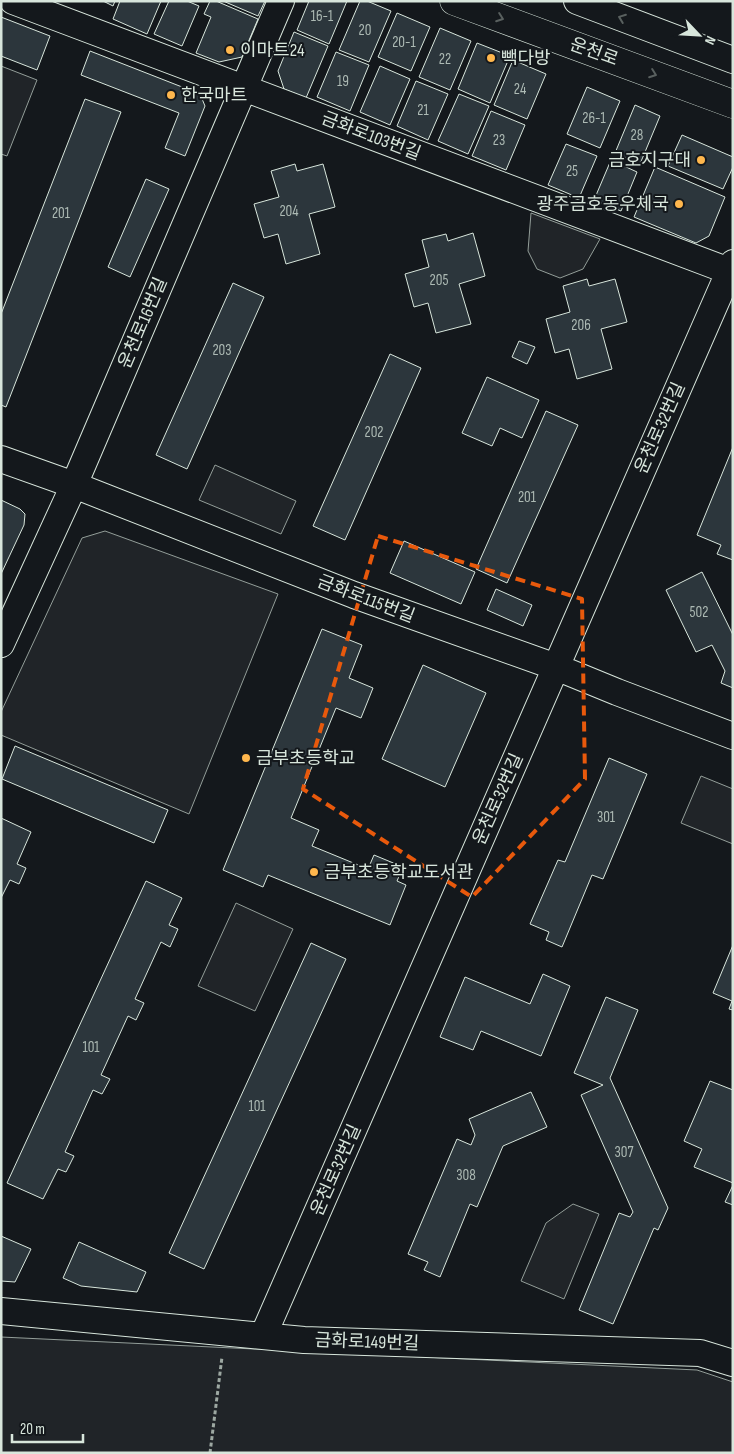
<svg xmlns="http://www.w3.org/2000/svg" width="734" height="1454" font-family="'Sofia Sans Condensed','Noto Sans KR',sans-serif">
  <style>
    .green { fill: #202428; stroke: #939e99 }
    .building { fill: #2c363c; stroke: #d8e6dc }
    .lines { fill: none; stroke-linecap: round; stroke-linejoin: round }
    .minor-casing { stroke: #d8e6dc; stroke-width: 28 }
    .major-casing { stroke: #d8e6dc; stroke-width: 29 }
    .path { stroke: #9da8a2; stroke-width: 3; stroke-dasharray: 4 2.5; stroke-linecap: butt }
    .minor { stroke: #14181c; stroke-width: 26 }
    .major { stroke: #14181c; stroke-width: 28 }
    .oneway { stroke: #59605f }
    .marked { fill: none; stroke: #e8590c; stroke-width: 4; stroke-dasharray: 10 6; stroke-linejoin: round }
    .poi-dot { fill: #ffb74d; stroke: #14181c; stroke-width: 2 }
    .labels { text-anchor: middle; dominant-baseline: central; stroke-width: 4; stroke-linejoin: round; paint-order: stroke }
    .number-label { font-size: 15px; fill: #adbab4 }
    .poi-label { font-size: 18px; fill: #d8e6dc; stroke: #14181c; text-anchor: start }
    .street-label { font-size: 18px; fill: #d8e6dc; stroke: #14181c }
  </style>
  <rect width="100%" height="100%" fill="#14181c"/>
  <!-- green -->
  <path class="green" d="M1 66 37 80 7 156 1 154Z
    M531 213 600 239 583 269 560 278 537 269 528 251Z
    M215 465 296 501 281 534 199 500Z
    M105 531 278 594 189 814 1 735V712L82 538Z
    M701 776 733 789V844L681 823Z
    M236 903 293 929 255 1011 198 986Z
    M573 1204 599 1214 564 1299 521 1281 546 1223Z
    M1 1337 697 1370 733 1382V1453H1Z"/>
  <!-- building -->
  <path class="building" d="M103 1H115L113 6Z
    M120 1H161L147 34 113 19Z
    M169 1H187L199 6 182 46 154 34Z
    M210 1H216L258 19 242 57 219 62 196 53 211 17 204 14Z
    M223 1H265L258 16Z
    M309 1H347L329 44 297 30Z
    M360 1H367L391 11 369 62 339 50Z
    M397 13 430 27 411 71 378 57Z
    M1 17 50 36 37 70 1 56Z
    M440 28 471 41 450 90 419 77Z
    M294 32 328 46 306 98 284 89 278 71Z
    M477 43 510 56 490 103 458 89Z
    M90 51 200 94 205 106 185 156 165 148 179 113 81 75Z
    M336 52 369 65 350 111 317 97Z
    M513 60 546 74 527 119 494 105Z
    M380 66 410 79 390 125 360 112Z
    M416 81 448 94 428 140 397 126Z
    M587 87 620 101 600 148 567 134Z
    M459 94 489 106 468 154 438 141Z
    M85 99 121 112 6 407 1 405V314Z
    M635 105 660 116 640 164 615 153Z
    M491 111 525 125 506 170 472 156Z
    M682 135 733 157V167L723 189 668 166Z
    M566 144 597 156 579 198 548 185Z
    M611 160 637 172 621 211 594 200Z
    M295 164 297 171 323 164 335 207 309 214 320 254 286 264 278 234 264 238 254 204 279 197 271 171Z
    M655 167 725 197 709 236 696 243 634 217Z
    M146 179 169 189 130 277 108 267Z
    M473 233 485 276 459 284 471 324 436 333 428 303 414 307 405 274 429 267 422 240 446 234 448 241Z
    M587 279 589 286 615 279 627 322 601 329 612 369 577 379 569 349 555 353 546 319 570 312 563 286Z
    M233 283 264 297 187 469 156 455Z
    M519 341 535 347 527 364 512 357Z
    M390 354 421 368 345 540 313 526Z
    M487 377 539 400 522 438 500 428 492 446 462 433Z
    M546 411 578 425 507 583 476 569Z
    M733 447V560L717 554 721 545 697 535Z
    M1 500 20 509 25 514 24 525 1 574Z
    M404 541 475 572 461 604 390 573Z
    M702 572 733 635V688L721 683 725 671 712 645 696 652 666 590Z
    M496 589 532 605 523 626 487 610Z
    M322 629 362 645 349 678 373 688 361 718 336 708 291 818 319 830 312 846 368 869 374 855 403 867 397 881 406 885 390 925 268 875 263 887 223 870Z
    M423 665 486 693 445 787 382 759Z
    M15 746 168 810 154 843 2 779Z
    M609 758 647 774 603 879 592 875 562 947 546 940 549 932 530 924 558 860 565 862Z
    M1 818 31 832 17 864 26 868 19 884 10 880 1 898Z
    M146 881 182 898 169 925 178 929 170 947 161 942 135 999 144 1003 136 1020 128 1016 101 1075 110 1079 102 1094 93 1090 65 1152 74 1156 66 1172 58 1169 43 1199 7 1183Z
    M311 943 346 959 204 1269 169 1253Z
    M733 945V1010L729 1009 732 1001 713 993Z
    M543 974 570 986 541 1056 481 1031 473 1050 440 1037 465 977 530 1004Z
    M606 997 638 1010 610 1078 668 1208 658 1230 654 1228 613 1324 579 1310 619 1213 630 1217 633 1212 581 1095 603 1085 574 1073Z
    M710 1081 733 1090V1183L694 1167 702 1149 684 1141Z
    M531 1092 547 1127 503 1146 477 1207 470 1204 440 1277 424 1270 428 1262 408 1254 457 1139 471 1145 475 1135 469 1119Z
    M733 1185V1205L725 1202Z
    M1 1236 31 1249 15 1282 1 1281Z
    M79 1242 146 1272 137 1292 81 1286 63 1278Z"/>
  <g class="lines">
    <!-- minor casing -->
    <g class="minor-casing">
      <path id="minor" d="M13 1 729 271
        M577 1 733 60
        M1 459 74 485 354 595 556 667 617 692 733 736
        M1 644 74 485 281 1
        M1 1311 304 1340 700 1353 733 1363
        M263 1336 733 263"/>
    </g>
    <!-- major casing -->
    <g class="major-casing">
      <path id="major" d="M454 1 733 104"/>
    </g>
    <!-- path -->
    <path class="path" d="M210 1453 222 1357"/>
    <!-- minor -->
    <use href="#minor" class="minor"/>
    <!-- major -->
    <use href="#major" class="major"/>
  </g>
  <!-- one-way arrows -->
  <defs><path id="oneway-chevron" d="M-2-3.5L2.5 0L-2 3.5" fill="none" stroke-width="1.6" stroke-linecap="round" stroke-linejoin="round" transform="scale(1.25)"/></defs>
  <g class="oneway">
    <use href="#oneway-chevron" transform="translate(500 18) rotate(20)"/>
    <use href="#oneway-chevron" transform="translate(622 18) rotate(-159)"/>
    <use href="#oneway-chevron" transform="translate(653 74) rotate(20)"/>
  </g>
  <!-- marked area -->
  <path class="marked" d="M378 536 582 599 585 779 472 897 303 789Z"/>
  <!-- markers -->
  <g class="poi-dot">
    <circle cx="230" cy="50" r="5"/>
    <circle cx="491" cy="58" r="5"/>
    <circle cx="171" cy="95" r="5"/>
    <circle cx="701" cy="160" r="5"/>
    <circle cx="679" cy="204" r="5"/>
    <circle cx="246" cy="758" r="5"/>
    <circle cx="314" cy="872" r="5"/>
  </g>
  <g class="labels">
    <!-- number labels -->
    <g class="number-label">
      <text x="322" y="16">16-1</text>
      <text x="365" y="30">20</text>
      <text x="404" y="42">20-1</text>
      <text x="445" y="59">22</text>
      <text x="343" y="81">19</text>
      <text x="520" y="89">24</text>
      <text x="423" y="110">21</text>
      <text x="594" y="118">26-1</text>
      <text x="637" y="135">28</text>
      <text x="499" y="140">23</text>
      <text x="572" y="171">25</text>
      <text x="289" y="211">204</text>
      <text x="61" y="213">201</text>
      <text x="439" y="280">205</text>
      <text x="581" y="325">206</text>
      <text x="222" y="350">203</text>
      <text x="374" y="432">202</text>
      <text x="527" y="497">201</text>
      <text x="699" y="612">502</text>
      <text x="606" y="817">301</text>
      <text x="91" y="1047">101</text>
      <text x="257" y="1106">101</text>
      <text x="624" y="1152">307</text>
      <text x="466" y="1175">308</text>
    </g>
    <!-- poi labels -->
    <g class="poi-label">
      <text x="240" y="50">이마트24</text>
      <text x="501" y="58">빽다방</text>
      <text x="181" y="95">한국마트</text>
      <text x="691" y="160" text-anchor="end">금호지구대</text>
      <text x="669" y="204" text-anchor="end">광주금호동우체국</text>
      <text x="256" y="758">금부초등학교</text>
      <text x="324" y="872">금부초등학교도서관</text>
    </g>
    <!-- street labels -->
    <g class="street-label">
      <text transform="translate(594 52) rotate(20)">운천로</text>
      <text transform="translate(371 136) rotate(21)">금화로103번길</text>
      <text transform="translate(143 323) rotate(-67)">운천로16번길</text>
      <text transform="translate(660 428) rotate(-66)">운천로32번길</text>
      <text transform="translate(366 599) rotate(21)">금화로115번길</text>
      <text transform="translate(498 799) rotate(-66)">운천로32번길</text>
      <text transform="translate(336 1170) rotate(-66)">운천로32번길</text>
      <text transform="translate(367 1342) rotate(2)">금화로149번길</text>
    </g>
  </g>
  <!-- border -->
  <rect width="734" height="1454" fill="none" stroke="#d8e6dc" stroke-width="5"/>
  <!-- north arrow -->
  <g transform="translate(699 35) rotate(115)" stroke="#14181c" stroke-width="4" paint-order="stroke">
  <path d="M0-4L9 19L0 12L-9 19Z" fill="#d8e6dc"/>
  <text y="-8" font-size="14" font-weight="bold" text-anchor="middle" fill="#d8e6dc">N</text>
  </g>
  <!-- scale -->
  <path d="M12 1434v8h71v-8" fill="none" stroke="#d8e6dc" stroke-width="2.5"/>
  <text x="20" y="1434" font-size="15" fill="#d8e6dc" stroke="#14181c" stroke-width="4" paint-order="stroke">20 m</text>
</svg>
